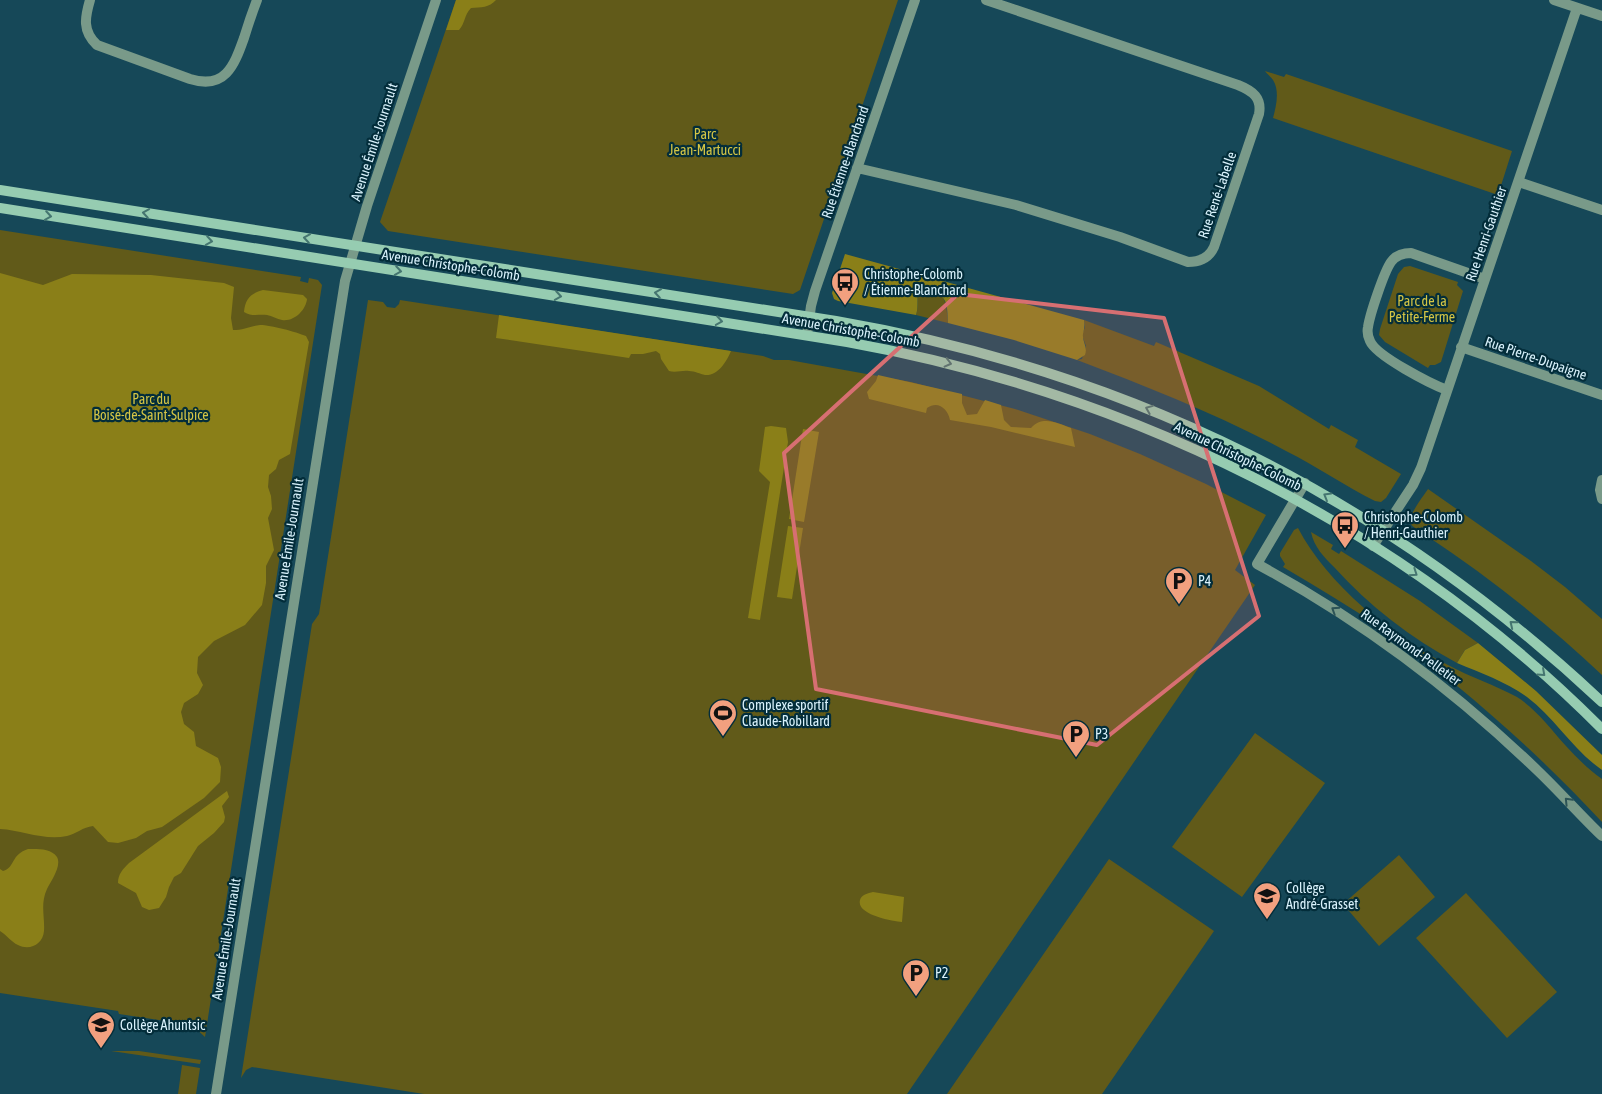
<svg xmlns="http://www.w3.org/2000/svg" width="1602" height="1094" font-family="'Asap Condensed',sans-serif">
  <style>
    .green { fill: #615a19 }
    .forest { fill: #8a7f18 }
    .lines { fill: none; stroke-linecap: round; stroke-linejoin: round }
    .street { stroke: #799a89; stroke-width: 10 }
    .secondary { stroke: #96ccb1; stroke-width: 10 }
    .oneway { stroke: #457570 }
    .oneway2 { stroke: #2c5356 }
    .marked { fill: #d76f72; fill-opacity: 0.2; stroke: #d76f72; stroke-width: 4; stroke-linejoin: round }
    .labels { text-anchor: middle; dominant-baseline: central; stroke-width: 4.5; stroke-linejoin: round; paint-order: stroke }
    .park-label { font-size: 14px; fill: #d4c545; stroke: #032d3a }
    .street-label { font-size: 14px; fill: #d9f2fc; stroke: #032d3a }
    .poi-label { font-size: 14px; fill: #d9f2fc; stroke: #032d3a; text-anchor: start }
  </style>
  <rect width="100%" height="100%" fill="#164858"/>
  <!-- green -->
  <path class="green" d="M456 0H898L800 290 793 294 388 231 380 222Z
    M1265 71 1284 77 1286 74 1512 151 1498 195 1273 118C1276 107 1280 91 1273 80 1271 77 1267 74 1265 71Z
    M0 230 301 277 300 281 308 283 309 278 318 280 322 285 205 1037 192 1025 119 1014 118 1011 0 993Z
    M1410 266 1458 282 1457 285 1463 291 1441 362 1435 365H1430L1428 368 1385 342 1379 335 1380 329 1398 274 1404 267Z
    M923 287C947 293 946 301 948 323L916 315C919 306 916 297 919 288Z
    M368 300 383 302 387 307 395 308 399 304 400 300 763 356 774 360H789L911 382 1015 409 1090 434 1140 454 1206 484 1266 515 1235 570 1255 585 907 1094H424L252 1067 246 1070 241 1078 312 624 319 614Z
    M1084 320 1154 346 1156 342 1259 386 1329 429 1331 425 1358 440 1355 447 1401 474 1386 498 1381 502 1375 501C1345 486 1316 466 1286 451 1219 415 1148 387 1077 360L1082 359 1086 346 1082 335 1085 327Z
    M1428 489 1531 561 1565 587 1602 619V675C1548 624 1489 577 1427 536L1429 532 1421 527 1419 530C1415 528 1411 526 1410 522 1408 516 1424 495 1428 489Z
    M1298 528C1327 584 1392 637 1448 665 1470 677 1495 685 1517 697 1536 709 1551 729 1566 746 1577 758 1588 769 1602 779V822C1535 750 1462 686 1383 629 1350 607 1317 587 1283 567L1285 564 1280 556V553L1294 530Z
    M1311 532 1333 545 1331 549 1339 554 1341 551 1420 601 1478 643 1465 650 1457 663C1411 638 1369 606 1334 567 1324 557 1314 547 1311 532Z
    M1255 733 1325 783 1242 897 1172 847Z
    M1399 855 1435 897 1379 946 1343 904Z
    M1109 859 1214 931 1102 1094H947Z
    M1466 893 1557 992 1507 1038 1416 938Z
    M111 1051H139L201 1060 200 1064Z
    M182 1065 200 1068 196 1094H178Z"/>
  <!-- forest -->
  <path class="forest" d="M456 0H496C489 8 481 7 471 8 464 15 465 24 459 30H446Z
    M845 254 1084 320C1085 326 1084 329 1083 334 1082 341 1088 347 1085 355L1077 360 1014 340 948 323C947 309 949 299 935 291 930 288 925 287 919 288 916 296 919 306 916 315L838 301 834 299 832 293Z
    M0 273 43 285 72 274 151 275 224 283 234 287 231 318 233 330C243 330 251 326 260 325 271 325 296 332 306 336L309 342 290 454 279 460 276 469 269 475 268 487 271 496 272 509 268 518 274 550 266 566V583L262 605 245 625 214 641 198 657 197 673 203 685 198 694 184 703 181 712 184 724 194 732 196 746 218 758 221 767 220 782 204 798 162 827 147 831 136 838 118 843 108 842 93 826C83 827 76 834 67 836 44 841 22 830 0 829Z
    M263 290 303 295 307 299C306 310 294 322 282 320 277 319 272 316 267 315 258 314 252 317 244 312 245 299 251 293 263 290Z
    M499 315 731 351C727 361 718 376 705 375 700 374 695 371 689 371 682 370 676 373 669 371L661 359 660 354 656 351 643 354H631L629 358 496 338Z
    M878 375 962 394V403L967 415 977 414 985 400 1001 405 1004 420 1011 427 1031 428C1042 415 1058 423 1071 428L1075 447 991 427 950 420C948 409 938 400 927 408L926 413 869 399 867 392 876 381Z
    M771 426 786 428 788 442 760 620 748 618 770 482 759 471 765 427Z
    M803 429 819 432 804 522 789 519Z
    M788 526 803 528 792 599 777 597Z
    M1478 643 1536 691 1602 755V770C1573 750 1555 718 1527 697 1506 682 1481 673 1457 663L1465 650Z
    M227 791 229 797 222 806 225 817 224 822 214 833 198 846 181 873 174 877 169 887 166 897 159 908 149 910 142 907 136 893 118 883C118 874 123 869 129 863Z
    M28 849C37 849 51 848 57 857 62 866 51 881 47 889 40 904 45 917 44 931 43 944 30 951 18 945 11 942 7 935 0 931V869L3 871C16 867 10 855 28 849Z
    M873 892 904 897 902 922C893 921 856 915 860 900 861 895 868 893 873 892Z"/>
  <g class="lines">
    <!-- street -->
    <path class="street" d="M90 0C85 17 82 31 97 45L190 79C225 90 234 66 244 38 248 25 252 13 257 0
      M1554 0 1602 16
      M857 168 1016 205 1120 237 1188 262C1200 262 1209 258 1214 247L1259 114C1262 98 1253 91 1238 85L986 0
      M1519 182 1602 210
      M807 335 811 306 815 291 915 0
      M1461 347 1602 395
      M1447 390C1431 384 1376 356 1370 341 1368 337 1367 332 1368 327 1370 314 1384 272 1391 262 1396 255 1403 253 1411 253L1485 279
      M1602 480 1600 490 1602 499
      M1305 483 1257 564C1359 619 1454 690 1538 771 1560 792 1580 815 1602 836
      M1373 546 1413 485 1421 468 1577 8
      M216 1094 345 281 367 206 436 0"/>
    <!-- secondary -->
    <path class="secondary" d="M0 190 836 321C1131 372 1383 497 1602 702
      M0 208 847 342C1130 393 1398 524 1602 729"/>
  </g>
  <!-- one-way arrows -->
  <defs><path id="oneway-chevron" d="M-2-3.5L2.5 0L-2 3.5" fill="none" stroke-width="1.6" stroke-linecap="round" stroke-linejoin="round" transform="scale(1.25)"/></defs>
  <g class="oneway">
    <use href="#oneway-chevron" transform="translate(146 213) rotate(-171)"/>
    <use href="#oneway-chevron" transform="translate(48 216) rotate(9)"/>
    <use href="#oneway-chevron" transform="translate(307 238) rotate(-171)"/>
    <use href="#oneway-chevron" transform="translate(209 241) rotate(9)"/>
    <use href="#oneway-chevron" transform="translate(398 271) rotate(9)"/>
    <use href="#oneway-chevron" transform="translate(658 293) rotate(-171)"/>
    <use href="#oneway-chevron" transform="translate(558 296) rotate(9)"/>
    <use href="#oneway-chevron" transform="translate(719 321) rotate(9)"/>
    <use href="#oneway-chevron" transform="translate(948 363) rotate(14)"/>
    <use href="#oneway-chevron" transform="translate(1149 409) rotate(-158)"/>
    <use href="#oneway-chevron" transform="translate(1327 496) rotate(-150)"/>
    <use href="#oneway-chevron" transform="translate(1414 573) rotate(34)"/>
    <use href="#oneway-chevron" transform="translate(1513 624) rotate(-141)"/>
    <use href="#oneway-chevron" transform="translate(1542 673) rotate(42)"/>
  </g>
  <g class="oneway2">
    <use href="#oneway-chevron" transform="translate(1335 610) rotate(-147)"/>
    <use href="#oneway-chevron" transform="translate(1568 801) rotate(-134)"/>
  </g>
  <!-- marked area -->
  <path class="marked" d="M958 294 1164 318 1259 616 1097 745 816 689 784 453Z"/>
  <!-- icons -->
  <defs>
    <g id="bus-pin" transform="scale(1.4375)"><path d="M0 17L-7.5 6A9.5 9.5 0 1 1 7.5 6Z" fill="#f2a07f" stroke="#032d3a"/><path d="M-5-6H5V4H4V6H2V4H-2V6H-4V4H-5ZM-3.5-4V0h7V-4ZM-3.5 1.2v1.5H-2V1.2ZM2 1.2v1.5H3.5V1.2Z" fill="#111"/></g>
    <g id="parking-pin" transform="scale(1.4375)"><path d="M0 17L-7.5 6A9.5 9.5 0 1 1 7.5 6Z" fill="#f2a07f" stroke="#032d3a"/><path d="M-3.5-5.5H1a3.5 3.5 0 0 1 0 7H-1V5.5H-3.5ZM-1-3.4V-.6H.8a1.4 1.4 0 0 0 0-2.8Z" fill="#111"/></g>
    <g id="stadium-pin" transform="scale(1.4375)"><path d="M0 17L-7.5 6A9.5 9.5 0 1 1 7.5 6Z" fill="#f2a07f" stroke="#032d3a"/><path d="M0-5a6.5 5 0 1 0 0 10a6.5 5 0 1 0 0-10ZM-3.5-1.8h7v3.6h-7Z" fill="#111"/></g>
    <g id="university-pin" transform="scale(1.4375)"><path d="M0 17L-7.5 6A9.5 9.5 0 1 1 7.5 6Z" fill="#f2a07f" stroke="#032d3a"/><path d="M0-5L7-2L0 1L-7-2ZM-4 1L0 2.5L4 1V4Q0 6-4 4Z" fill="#111"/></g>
  </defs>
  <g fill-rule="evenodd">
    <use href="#bus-pin" x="845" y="282"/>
    <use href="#bus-pin" x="1345" y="525"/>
    <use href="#parking-pin" x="1179" y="581"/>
    <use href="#stadium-pin" x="723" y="713"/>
    <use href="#parking-pin" x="1076" y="734"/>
    <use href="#university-pin" x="1267" y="896"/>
    <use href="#parking-pin" x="916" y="973"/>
    <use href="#university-pin" x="101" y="1025"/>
  </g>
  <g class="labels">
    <!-- park labels -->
    <g class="park-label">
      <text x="705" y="134">Parc<tspan x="705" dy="16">Jean-Martucci</tspan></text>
      <text x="1422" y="301">Parc de la<tspan x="1422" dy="16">Petite-Ferme</tspan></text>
      <text x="151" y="399">Parc du<tspan x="151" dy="16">Boisé-de-Saint-Sulpice</tspan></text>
    </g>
    <!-- street labels -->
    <g class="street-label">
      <text transform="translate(374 142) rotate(-72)">Avenue Émile-Journault</text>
      <text transform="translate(845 162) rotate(-71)">Rue Étienne-Blanchard</text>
      <text transform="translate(1217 195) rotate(-71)">Rue René-Labelle</text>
      <text transform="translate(1486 234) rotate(-71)">Rue Henri-Gauthier</text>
      <text transform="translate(451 265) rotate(9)">Avenue Christophe-Colomb</text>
      <text transform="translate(851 330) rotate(10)">Avenue Christophe-Colomb</text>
      <text transform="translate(1536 358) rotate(19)">Rue Pierre-Dupaigne</text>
      <text transform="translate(1238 456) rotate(26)">Avenue Christophe-Colomb</text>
      <text transform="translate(289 539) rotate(-81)">Avenue Émile-Journault</text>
      <text transform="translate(1411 647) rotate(36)">Rue Raymond-Pelletier</text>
      <text transform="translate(226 939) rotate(-81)">Avenue Émile-Journault</text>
    </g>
    <!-- poi labels -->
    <g class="poi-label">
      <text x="864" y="274">Christophe-Colomb<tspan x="864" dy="16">/ Étienne-Blanchard</tspan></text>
      <text x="1364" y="517">Christophe-Colomb<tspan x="1364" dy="16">/ Henri-Gauthier</tspan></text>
      <text x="1198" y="581">P4</text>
      <text x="742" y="705">Complexe sportif<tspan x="742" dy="16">Claude-Robillard</tspan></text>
      <text x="1095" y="734">P3</text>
      <text x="1286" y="888">Collège<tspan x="1286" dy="16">André-Grasset</tspan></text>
      <text x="935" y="973">P2</text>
      <text x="120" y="1025">Collège Ahuntsic</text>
    </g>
  </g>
</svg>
